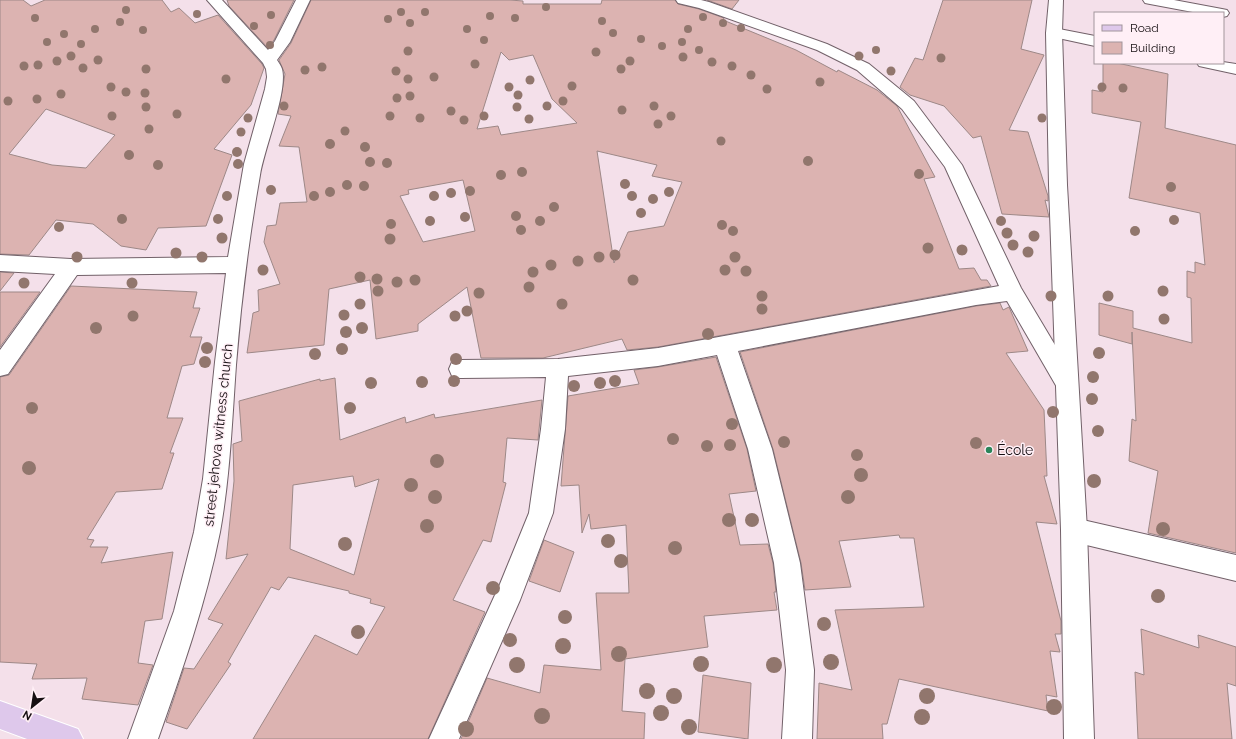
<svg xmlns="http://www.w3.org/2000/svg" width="1236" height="739" font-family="Raleway,sans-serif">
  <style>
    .building { fill: #dcb3b1; stroke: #9d8887; fill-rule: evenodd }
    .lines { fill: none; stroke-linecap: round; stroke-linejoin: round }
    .minor-casing { stroke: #726169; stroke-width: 2 }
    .tertiary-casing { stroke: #726169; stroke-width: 2 }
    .primary-casing { stroke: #fff; stroke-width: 2 }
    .minor { fill: #fff; fill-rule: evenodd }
    .tertiary { fill: #fff; fill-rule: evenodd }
    .primary { fill: #dec8eb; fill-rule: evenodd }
    .tree { fill: #91766d }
    .poi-dot { fill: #2b855a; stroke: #ffeff6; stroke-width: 1.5 }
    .labels { text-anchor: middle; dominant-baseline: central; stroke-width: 3; stroke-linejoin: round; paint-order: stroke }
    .street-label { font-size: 14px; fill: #160f12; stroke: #ffeff6 }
    .poi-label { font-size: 14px; fill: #160f12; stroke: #ffeff6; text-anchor: start }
  </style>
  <rect width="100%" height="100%" fill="#f4e0ea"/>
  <!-- building -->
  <path class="building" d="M0 0H23L31 6 45 0H162L171 12 179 8 195 23 218 15 262 64 264 68 251 105 214 149 232 155 206 226 158 228 146 250 121 246 93 224 56 220 29 255 0 254ZM46 109 115 135 86 168 52 165 9 154Z
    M227 0H294L274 40 268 48 229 6Z
    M311 0H510L523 1V4H601L602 0H675L678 4 699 9 724 18 723 20 796 50 837 72 838 70 877 90 897 106 935 177 924 179 959 269 974 268 981 280H987L991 286 658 347 627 350 622 339 543 358H481L467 287 418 324V331L376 339 370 280 329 289 324 345 247 353 253 313 259 311 258 290 280 284 264 242 267 226 276 225 280 203 307 202 299 147 279 146 291 116 278 114 285 74 279 60 291 43ZM501 52 509 60 533 55 552 99 577 123 501 135 498 126 477 129ZM597 151 657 165 652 176 682 182 664 226 628 232 614 263ZM463 180 475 231 423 242 400 196 409 194 408 190Z
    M707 0H739L732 9Z
    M943 0H1032L1021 49 1044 55 1009 130 1028 132 1048 196V201L1045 200 1049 217 1002 214 981 136 973 138 944 106 910 95 900 87 915 58 923 60Z
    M1103 63H1117L1168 74 1165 128 1236 145V553L1148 533 1158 471 1129 461 1132 419 1136 421 1132 332V344L1099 335V303L1133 311V328L1192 343 1191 298 1187 297V271L1195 273V262L1205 265 1200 213 1129 198 1141 122 1092 113V90L1103 92Z
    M0 272 14 273 0 291Z
    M71 286 197 292 193 308H200L190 337H202L194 364 182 366 167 418H183L170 453H174L162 489 116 492 87 539 94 540 90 547H108L101 563 173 552 162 619 145 621 138 663 153 665 138 705 82 699 87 678 32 679 37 664 0 662V377L9 375Z
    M0 292H40L0 347Z
    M1000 303 1003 310 1009 307 1028 351 1006 353 1044 410 1047 476H1044L1057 524 1036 522 1061 621V634H1055L1060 652 1050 651 1057 697 1046 695 1048 711 899 679 887 724H882L883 739H817L819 683 852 690 835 610 924 607 914 538H900L899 535 839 541 851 587 805 590 801 563 773 449 740 352 976 306Z
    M716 357 747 449 756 491 729 494 740 545 768 544 773 563 776 592H774L777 610 704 616 708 647 625 659 622 711 645 713 644 739H461L487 678 540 693 544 665 601 670 596 593H629L626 525 591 529 589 514 582 533 579 485 561 486 568 396 639 384 634 370 658 367Z
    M335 378 340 440 405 417 406 423 434 414 435 418 542 400 538 440 507 438 503 482 506 483 491 542 483 540 453 600 485 612 428 739H253L315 635 357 655 385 607 370 603 371 599 349 593V591L288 577 279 590 271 587 228 662 231 664 187 729 166 722 184 668 194 669 223 624 208 619 248 554 226 559 234 481 233 444 242 441 239 401 320 379V381ZM353 476 355 487 379 479 354 575 290 549 293 485Z
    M544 540 574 552 560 592 529 581Z
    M1141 629 1199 648 1198 635 1236 647V686L1227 683 1232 739H1138L1135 672 1144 675Z
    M703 675 751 683 748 739 698 732Z"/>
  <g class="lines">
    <!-- minor casing -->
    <g class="minor-casing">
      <path id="minor" d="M207 0H222L268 50 275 41 296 0H310L290 42 277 60C279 63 281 66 282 69 288 91 264 149 260 175 249 238 241 301 236 365 232 421 230 477 220 532 206 603 182 671 158 739H128L174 611 194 532 203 479 215 362 226 273 77 275 8 374 0 376V350L55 274 0 271V255L71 259 228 257 244 164 265 89 267 77 266 69 263 63Z
        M676 0H701L709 2 827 44 869 64 914 101 962 165 1021 288 1077 382 1074 389 1066 392 1058 389 1007 301 976 305 738 351 772 449 800 563 814 670 812 739H782L786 670 774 563 748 449 717 355 658 366 568 376 565 429 553 513 520 600 459 739H429L500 584 529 513 541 429 546 377 460 378 452 376 449 369 452 362 460 360 558 359 658 348 999 286 945 167 902 109 857 70 817 50 699 8 678 3Z
        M1143 0H1174L1222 9 1227 10 1229 13 1227 16 1223 17V13H1198L1150 4 1145 3Z
        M1054 28 1095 36V46L1049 36 1046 33 1049 30Z
        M1223 62 1236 64V74L1199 66 1197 63H1223Z
        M1074 518 1236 555V581L1074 542 1065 539 1061 530 1065 521Z"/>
    </g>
    <!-- tertiary casing -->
    <g class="tertiary-casing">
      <path id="tertiary" d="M1049 0H1063L1062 33 1067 185 1087 530 1094 739H1064L1061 530 1049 185 1046 33Z"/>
    </g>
    <!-- primary casing -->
    <g class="primary-casing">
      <path id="primary" d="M0 701 78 729 83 739H27L0 729Z"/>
    </g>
    <!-- minor -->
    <use href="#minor" class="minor"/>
    <!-- tertiary -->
    <use href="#tertiary" class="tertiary"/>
    <!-- primary -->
    <use href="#primary" class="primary"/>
  </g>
  <!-- trees -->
  <g class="tree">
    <circle cx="546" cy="7" r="4"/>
    <circle cx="126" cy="10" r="4"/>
    <circle cx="401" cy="12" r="4"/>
    <circle cx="425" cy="12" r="4"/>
    <circle cx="197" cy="14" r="4"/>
    <circle cx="271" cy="15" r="4"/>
    <circle cx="490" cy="16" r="4"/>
    <circle cx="703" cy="17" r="4"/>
    <circle cx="35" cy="18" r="4"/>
    <circle cx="515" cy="18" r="4"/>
    <circle cx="388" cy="19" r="4"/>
    <circle cx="602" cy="21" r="4"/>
    <circle cx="120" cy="22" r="4"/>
    <circle cx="410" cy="23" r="4"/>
    <circle cx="723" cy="23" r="4"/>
    <circle cx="254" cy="26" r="4"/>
    <circle cx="741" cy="28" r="4"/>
    <circle cx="95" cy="29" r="4"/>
    <circle cx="467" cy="29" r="4"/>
    <circle cx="688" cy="29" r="4"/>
    <circle cx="143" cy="30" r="4"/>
    <circle cx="613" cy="33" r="4"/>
    <circle cx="64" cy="34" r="4"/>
    <circle cx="641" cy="39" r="4"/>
    <circle cx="484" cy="40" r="4"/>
    <circle cx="47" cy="42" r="4"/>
    <circle cx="682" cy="42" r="4"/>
    <circle cx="81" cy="44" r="4"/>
    <circle cx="270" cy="45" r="4"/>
    <circle cx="662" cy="46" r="4"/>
    <circle cx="699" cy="50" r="4"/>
    <circle cx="876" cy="50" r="4"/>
    <circle cx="408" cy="51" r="4.5"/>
    <circle cx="596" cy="52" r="4.5"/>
    <circle cx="71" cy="56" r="4.5"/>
    <circle cx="859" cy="56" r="4.5"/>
    <circle cx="683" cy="57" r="4.5"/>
    <circle cx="941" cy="58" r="4.5"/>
    <circle cx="98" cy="60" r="4.5"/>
    <circle cx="57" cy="61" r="4.5"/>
    <circle cx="630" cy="61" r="4.5"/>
    <circle cx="712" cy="62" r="4.5"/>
    <circle cx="475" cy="64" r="4.5"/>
    <circle cx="38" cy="65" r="4.5"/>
    <circle cx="24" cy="66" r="4.5"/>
    <circle cx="732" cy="66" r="4.5"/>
    <circle cx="322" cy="67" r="4.5"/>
    <circle cx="83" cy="68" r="4.5"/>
    <circle cx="146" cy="69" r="4.5"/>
    <circle cx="621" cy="69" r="4.5"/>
    <circle cx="305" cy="70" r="4.5"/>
    <circle cx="396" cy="71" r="4.5"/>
    <circle cx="891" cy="71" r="4.5"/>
    <circle cx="751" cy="75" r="4.5"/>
    <circle cx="434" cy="77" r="4.5"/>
    <circle cx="226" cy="79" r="4.5"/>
    <circle cx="408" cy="79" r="4.5"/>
    <circle cx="530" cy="80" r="4.5"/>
    <circle cx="820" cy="82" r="4.5"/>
    <circle cx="572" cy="86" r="4.5"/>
    <circle cx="111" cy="87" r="4.5"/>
    <circle cx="509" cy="87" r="4.5"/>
    <circle cx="1102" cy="87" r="4.5"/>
    <circle cx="1123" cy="88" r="4.5"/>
    <circle cx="767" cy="89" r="4.5"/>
    <circle cx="126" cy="92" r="4.5"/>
    <circle cx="145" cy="93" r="4.5"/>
    <circle cx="61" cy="94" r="4.5"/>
    <circle cx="518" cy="95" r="4.5"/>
    <circle cx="410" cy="96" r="4.5"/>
    <circle cx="397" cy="98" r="4.5"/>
    <circle cx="37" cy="99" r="4.5"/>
    <circle cx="8" cy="101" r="4.5"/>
    <circle cx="563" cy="101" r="4.5"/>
    <circle cx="284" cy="106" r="4.5"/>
    <circle cx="547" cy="106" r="4.5"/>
    <circle cx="654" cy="106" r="4.5"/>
    <circle cx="146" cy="107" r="4.5"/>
    <circle cx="517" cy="107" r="4.5"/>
    <circle cx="622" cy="110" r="4.5"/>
    <circle cx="451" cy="111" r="4.5"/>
    <circle cx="177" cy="114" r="4.5"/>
    <circle cx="112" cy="116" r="4.5"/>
    <circle cx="390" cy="116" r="4.5"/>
    <circle cx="484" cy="116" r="4.5"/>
    <circle cx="671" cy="116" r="4.5"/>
    <circle cx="248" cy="118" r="4.5"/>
    <circle cx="420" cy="118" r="4.5"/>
    <circle cx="1042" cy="118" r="4.5"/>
    <circle cx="529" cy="119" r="4.5"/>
    <circle cx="464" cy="120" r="4.5"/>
    <circle cx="658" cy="124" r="4.5"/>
    <circle cx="149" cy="129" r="4.5"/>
    <circle cx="345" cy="131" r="4.5"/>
    <circle cx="241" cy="132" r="4.5"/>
    <circle cx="721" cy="141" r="4.5"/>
    <circle cx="330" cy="144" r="5"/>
    <circle cx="365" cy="147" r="5"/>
    <circle cx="237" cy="152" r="5"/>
    <circle cx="129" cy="155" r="5"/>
    <circle cx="808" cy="161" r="5"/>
    <circle cx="370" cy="162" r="5"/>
    <circle cx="387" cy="163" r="5"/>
    <circle cx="238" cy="164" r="5"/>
    <circle cx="158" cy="165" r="5"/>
    <circle cx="522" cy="172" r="5"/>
    <circle cx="919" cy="174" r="5"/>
    <circle cx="501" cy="175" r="5"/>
    <circle cx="625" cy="184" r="5"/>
    <circle cx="347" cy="185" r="5"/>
    <circle cx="364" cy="186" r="5"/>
    <circle cx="1171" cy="187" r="5"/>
    <circle cx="271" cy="190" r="5"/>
    <circle cx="470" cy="191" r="5"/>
    <circle cx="330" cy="192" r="5"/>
    <circle cx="669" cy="192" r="5"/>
    <circle cx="451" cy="193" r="5"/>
    <circle cx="227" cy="196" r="5"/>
    <circle cx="314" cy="196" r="5"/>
    <circle cx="434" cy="196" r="5"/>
    <circle cx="632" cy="196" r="5"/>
    <circle cx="653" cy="199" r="5"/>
    <circle cx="554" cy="207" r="5"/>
    <circle cx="641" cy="213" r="5"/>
    <circle cx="516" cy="216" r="5"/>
    <circle cx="465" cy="217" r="5"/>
    <circle cx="122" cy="219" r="5"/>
    <circle cx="218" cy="219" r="5"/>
    <circle cx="1174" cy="220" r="5"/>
    <circle cx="430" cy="221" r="5"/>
    <circle cx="540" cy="221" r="5"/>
    <circle cx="1001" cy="221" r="5"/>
    <circle cx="391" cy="224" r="5"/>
    <circle cx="722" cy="225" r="5"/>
    <circle cx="59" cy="227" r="5"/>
    <circle cx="521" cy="230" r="5"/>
    <circle cx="733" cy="231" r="5"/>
    <circle cx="1135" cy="231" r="5"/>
    <circle cx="1007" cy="233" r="5.5"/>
    <circle cx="1034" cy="236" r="5.5"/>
    <circle cx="222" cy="238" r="5.5"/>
    <circle cx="390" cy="239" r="5.5"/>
    <circle cx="1013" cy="245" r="5.5"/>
    <circle cx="928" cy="248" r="5.5"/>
    <circle cx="962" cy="250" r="5.5"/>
    <circle cx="1028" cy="252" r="5.5"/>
    <circle cx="176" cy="253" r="5.5"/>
    <circle cx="615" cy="255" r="5.5"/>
    <circle cx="77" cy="257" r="5.5"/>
    <circle cx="202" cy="257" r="5.5"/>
    <circle cx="599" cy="257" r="5.5"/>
    <circle cx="735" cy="257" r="5.5"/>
    <circle cx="578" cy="261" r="5.5"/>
    <circle cx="551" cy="265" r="5.5"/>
    <circle cx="263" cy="270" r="5.5"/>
    <circle cx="725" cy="270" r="5.5"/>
    <circle cx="746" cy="271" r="5.5"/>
    <circle cx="533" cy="272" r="5.5"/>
    <circle cx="360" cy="277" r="5.5"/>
    <circle cx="377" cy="279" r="5.5"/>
    <circle cx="415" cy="280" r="5.5"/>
    <circle cx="633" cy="280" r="5.5"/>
    <circle cx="397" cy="282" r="5.5"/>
    <circle cx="24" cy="283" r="5.5"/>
    <circle cx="132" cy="283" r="5.5"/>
    <circle cx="529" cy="287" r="5.5"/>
    <circle cx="378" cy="291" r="5.5"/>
    <circle cx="1163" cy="291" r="5.5"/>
    <circle cx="479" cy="293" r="5.5"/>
    <circle cx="762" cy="296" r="5.5"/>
    <circle cx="1051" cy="296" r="5.5"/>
    <circle cx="1108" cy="296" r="5.5"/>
    <circle cx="360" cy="304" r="5.5"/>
    <circle cx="562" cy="304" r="5.5"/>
    <circle cx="762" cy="309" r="5.5"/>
    <circle cx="467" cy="311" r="5.5"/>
    <circle cx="344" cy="315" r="5.5"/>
    <circle cx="133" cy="316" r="5.5"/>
    <circle cx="455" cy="316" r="5.5"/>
    <circle cx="1164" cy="319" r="5.5"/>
    <circle cx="96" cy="328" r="6"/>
    <circle cx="362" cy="328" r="6"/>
    <circle cx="346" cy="332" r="6"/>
    <circle cx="708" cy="334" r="6"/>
    <circle cx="207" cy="348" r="6"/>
    <circle cx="342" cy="349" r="6"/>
    <circle cx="1099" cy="353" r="6"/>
    <circle cx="315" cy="354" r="6"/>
    <circle cx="456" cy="359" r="6"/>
    <circle cx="205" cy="362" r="6"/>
    <circle cx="1093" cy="377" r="6"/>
    <circle cx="454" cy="381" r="6"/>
    <circle cx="615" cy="381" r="6"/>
    <circle cx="422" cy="382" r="6"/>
    <circle cx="371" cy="383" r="6"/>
    <circle cx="600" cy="383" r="6"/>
    <circle cx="574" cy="386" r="6"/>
    <circle cx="1092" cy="399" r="6"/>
    <circle cx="32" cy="408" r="6"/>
    <circle cx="350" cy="408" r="6"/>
    <circle cx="1053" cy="412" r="6"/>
    <circle cx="732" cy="424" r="6"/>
    <circle cx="1098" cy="431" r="6"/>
    <circle cx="673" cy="439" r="6"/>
    <circle cx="784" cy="442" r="6"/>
    <circle cx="976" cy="443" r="6"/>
    <circle cx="730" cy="445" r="6"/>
    <circle cx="707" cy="446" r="6"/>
    <circle cx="857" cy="455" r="6"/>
    <circle cx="437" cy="461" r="7"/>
    <circle cx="29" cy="468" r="7"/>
    <circle cx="861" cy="475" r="7"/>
    <circle cx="1094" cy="481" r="7"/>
    <circle cx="411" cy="485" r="7"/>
    <circle cx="435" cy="497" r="7"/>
    <circle cx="848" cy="497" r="7"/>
    <circle cx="729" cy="520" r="7"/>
    <circle cx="752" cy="520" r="7"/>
    <circle cx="427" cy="526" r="7"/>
    <circle cx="1163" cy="529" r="7"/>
    <circle cx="608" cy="541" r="7"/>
    <circle cx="345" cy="544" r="7"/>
    <circle cx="675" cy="548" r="7"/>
    <circle cx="621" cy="561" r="7"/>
    <circle cx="493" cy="588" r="7"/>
    <circle cx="1158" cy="596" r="7"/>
    <circle cx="565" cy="617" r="7"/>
    <circle cx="824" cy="624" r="7"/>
    <circle cx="358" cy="632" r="7"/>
    <circle cx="510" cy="640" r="7"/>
    <circle cx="563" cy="646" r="8"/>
    <circle cx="619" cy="654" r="8"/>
    <circle cx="831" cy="662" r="8"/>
    <circle cx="701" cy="664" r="8"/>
    <circle cx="517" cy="665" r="8"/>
    <circle cx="774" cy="665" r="8"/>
    <circle cx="647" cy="691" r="8"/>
    <circle cx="674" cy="696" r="8"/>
    <circle cx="927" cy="696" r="8"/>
    <circle cx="1054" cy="707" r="8"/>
    <circle cx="661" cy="713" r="8"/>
    <circle cx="542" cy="716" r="8"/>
    <circle cx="922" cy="717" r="8"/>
    <circle cx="689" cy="727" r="8"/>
    <circle cx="466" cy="729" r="8"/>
  </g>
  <!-- markers -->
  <circle class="poi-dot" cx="989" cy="450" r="4"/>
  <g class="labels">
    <!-- street labels -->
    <g class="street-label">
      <text transform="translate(218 435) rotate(-84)">street jehova witness church</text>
    </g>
    <!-- poi labels -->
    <g class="poi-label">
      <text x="997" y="450">École</text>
    </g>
  </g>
  <!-- legend -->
  <rect x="1094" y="12" width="130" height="52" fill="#ffeff6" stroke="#a2959b"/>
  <rect x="1102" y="25" width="20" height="6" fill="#dec8eb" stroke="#a2959b"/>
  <text x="1130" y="32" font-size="12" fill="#160f12">Road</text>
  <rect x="1102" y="42" width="20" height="12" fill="#dcb3b1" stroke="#a2959b"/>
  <text x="1130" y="52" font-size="12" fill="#160f12">Building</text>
  <!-- north arrow -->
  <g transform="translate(32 707) rotate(210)" stroke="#ffeff6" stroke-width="3" paint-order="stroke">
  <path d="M0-3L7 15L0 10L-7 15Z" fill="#160f12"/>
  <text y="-6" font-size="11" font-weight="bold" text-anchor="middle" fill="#160f12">N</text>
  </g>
</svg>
